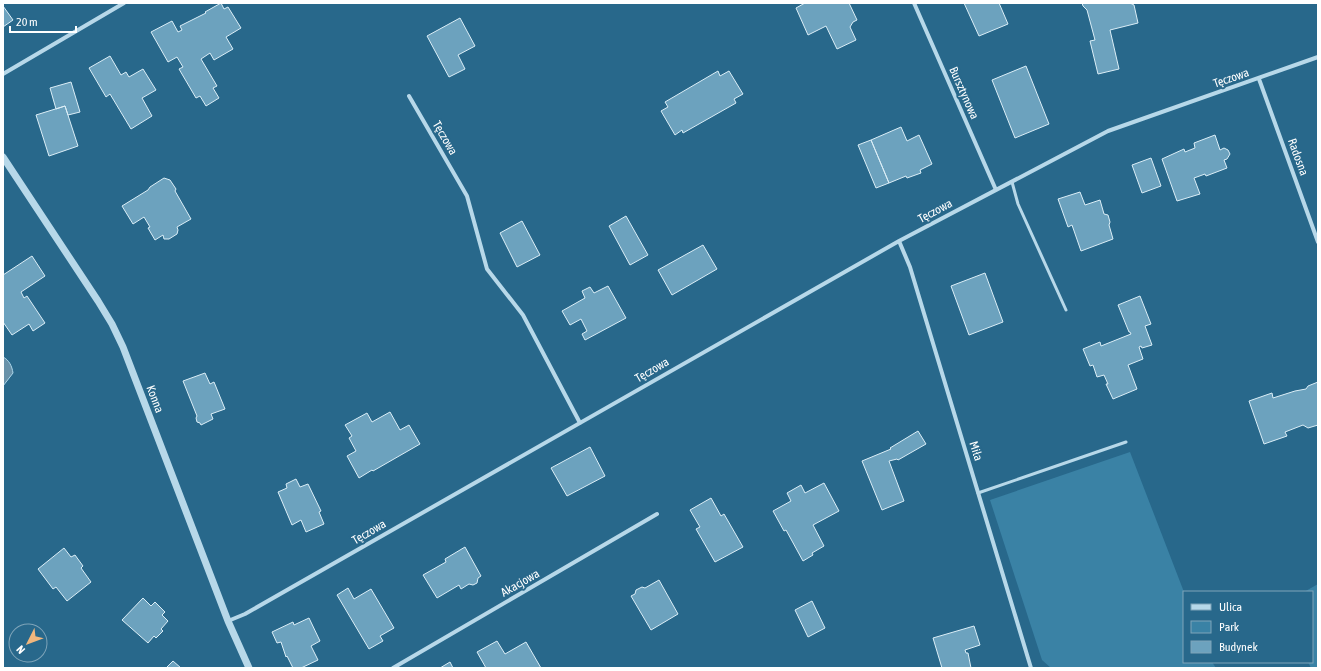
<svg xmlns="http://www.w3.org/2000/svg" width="1321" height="671" font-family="'Asap Condensed',sans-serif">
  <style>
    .green { fill: #3a82a5 }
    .water { fill: #6891a9; stroke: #acd6ea }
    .building { fill: #6ca2be; stroke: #dbeef7 }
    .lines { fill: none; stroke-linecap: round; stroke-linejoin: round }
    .service { stroke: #b7d8e9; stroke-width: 3 }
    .minor { stroke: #b7d8e9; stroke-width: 4 }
    .tertiary { stroke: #b7d8e9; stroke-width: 7 }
    .labels { text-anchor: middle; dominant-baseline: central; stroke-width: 4; stroke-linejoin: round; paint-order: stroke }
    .street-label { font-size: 12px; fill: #fff; stroke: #28688b }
  </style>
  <rect width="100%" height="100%" fill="#28688b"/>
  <!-- green -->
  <path class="green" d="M1130 452 1184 592V662H1212L1216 668H1051L1042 660 990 500Z
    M1318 584V668H1311L1308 662H1312V592H1304Z"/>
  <!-- water -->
  <path class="water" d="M3 357C9 360 12 366 13 373L3 386Z"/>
  <!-- building -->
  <path class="building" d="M221 3 224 9 228 7 241 28 226 37 233 49 214 60 210 53 201 59 217 86 213 88 219 98 206 106 200 96 196 98 179 69 183 67 177 57 168 62 151 32 172 21 178 32 182 30 180 26 206 13 205 12Z
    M805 3H849L857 20 853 22 850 27 856 40 837 49 826 26 808 35 796 8Z
    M964 3H999L1008 24 979 36Z
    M1082 3H1130L1134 5 1138 23 1110 30 1119 69 1098 74 1090 41 1095 40 1087 10 1083 6Z
    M3 6 13 20 3 27Z
    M460 18 475 46 458 55 465 69 449 77 427 36Z
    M110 56 121 75 126 72 129 77 143 69 156 90 142 98 152 116 131 129 110 94 106 97 89 68Z
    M1026 66 1049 124 1015 138 992 80Z
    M718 71 720 76 729 71 743 94 734 99 736 103 683 133 682 130 675 135 661 111 668 107 665 102Z
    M71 82 80 112 68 115 65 106 56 109 50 88Z
    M65 106 78 146 49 156 36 115Z
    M901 127 907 141 919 135 932 164 920 170 921 173 907 178 906 176 889 183 871 140Z
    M1215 135 1220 150 1224 148 1228 150 1230 154 1227 159 1224 160 1227 168 1206 176 1205 174 1194 178 1200 194 1177 201 1162 159 1184 149 1185 152 1195 148 1194 143Z
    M871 140 889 183 876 188 858 145Z
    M1151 158 1161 186 1142 193 1132 165Z
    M164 178 170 180 176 189 175 191 191 219 177 227 178 230 177 234 169 239H164L163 235 155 240 148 228 150 227 144 217 133 224 122 206 148 190 150 187Z
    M1080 192 1085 205 1100 200 1104 214 1108 215 1110 222 1109 225 1113 239 1081 251 1072 225 1068 227 1058 199Z
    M626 216 648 255 630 265 609 226Z
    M522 221 540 255 517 267 500 233Z
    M703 245 717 269 672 295 658 270Z
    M32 256 45 276 21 292 24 298 27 296 45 323 33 331 29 324 12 335 3 322V275Z
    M985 273 1003 322 969 335 951 286Z
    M608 286 626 318 585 340 582 334 587 331 581 319 570 325 562 311 585 298 582 291 590 287 594 293Z
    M1140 296 1151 324 1145 326 1152 345 1142 348 1141 346 1139 347 1143 359 1128 365 1137 389 1113 399 1106 384H1108L1104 375 1097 377 1093 365 1090 366 1083 349 1100 342 1101 346 1131 334 1130 332H1129L1118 305Z
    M205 373 210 384 214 382 225 409 211 414 213 419 201 425 200 423 197 422 196 418 197 416 183 381Z
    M1318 382V425L1308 428 1303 425 1285 432 1287 436 1264 444 1249 401 1272 393 1273 398 1295 391 1306 389 1308 386Z
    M390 412 400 430 409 425 420 444 373 471 372 470 359 478 347 456 356 451 349 438 352 436 345 425 367 413 372 422Z
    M918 431 926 444 898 460 897 459 889 461 904 501 882 510 862 461 891 449 890 448Z
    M590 447 605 476 567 496 551 468Z
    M296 479 300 487 308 484 321 511 319 512 324 524 306 532 301 520 292 525 278 492 287 488 286 484Z
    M824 483 839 511 813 525 824 546 812 553 813 555 803 561 786 530 784 531 773 511 791 501 787 493 801 485 805 493Z
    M711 498 721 516 724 514 743 547 715 562 696 529 700 527 690 510Z
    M465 547 481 576 478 578 477 583 473 585 469 584 461 589 459 585 437 598 423 575 446 562 445 559Z
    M64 548 71 557 75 555 83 566 81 568 91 582 67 601 56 587 53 589 38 569Z
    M659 580 678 614 651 630 631 596 635 594 636 590 642 587 645 588Z
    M348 588 354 599 371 589 394 628 380 636 383 641 369 649 337 595Z
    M143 598 151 606 155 602 165 612 162 615 168 621 161 629 163 631 156 638 154 636 148 643 122 620Z
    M812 601 825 628 808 637 795 610Z
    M309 618 320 641 311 646 318 660 301 668H293L287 656 286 657 281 642 277 643 272 632 293 622 294 625Z
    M974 626 980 645 965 650 966 653H968L971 668H942L933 638Z
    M497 641 505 654 526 642 541 668H486L477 652Z
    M173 661 181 668H166Z
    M450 662 453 668H440Z"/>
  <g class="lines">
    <!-- service -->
    <path class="service" d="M1012 182 1018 204 1066 310
      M978 493 1126 442"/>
    <!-- minor -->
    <path class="minor" d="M914 3 996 190
      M3 74 124 3
      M1259 79 1318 242
      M409 96 467 196 487 269 523 315 580 423
      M899 241 910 267 1031 668
      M228 621 245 614 899 241 1108 131 1318 57
      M393 668 657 514"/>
    <!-- tertiary -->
    <path class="tertiary" d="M3 157 98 301 112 324 123 347 228 621 249 668"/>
  </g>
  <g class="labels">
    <!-- street labels -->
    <g class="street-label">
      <text transform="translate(1231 78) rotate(-19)">Tęczowa</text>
      <text transform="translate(964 93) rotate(66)">Bursztynowa</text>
      <text transform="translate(445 138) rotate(60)">Tęczowa</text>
      <text transform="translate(1298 157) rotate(70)">Radosna</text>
      <text transform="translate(935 211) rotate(-28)">Tęczowa</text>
      <text transform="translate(652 370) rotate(-30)">Tęczowa</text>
      <text transform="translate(155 399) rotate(69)">Konna</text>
      <text transform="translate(976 451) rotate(73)">Miła</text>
      <text transform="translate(369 532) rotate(-30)">Tęczowa</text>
      <text transform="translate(520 583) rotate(-30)">Akacjowa</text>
    </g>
  </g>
  <!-- border -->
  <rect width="1321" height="671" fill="none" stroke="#ffffff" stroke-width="8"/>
  <!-- legend -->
  <rect x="1183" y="591" width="130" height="72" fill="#28688b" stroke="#7ea4b9"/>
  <rect x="1191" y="604" width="20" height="6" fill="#b7d8e9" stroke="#7ea4b9"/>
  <text x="1219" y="611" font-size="12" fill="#ffffff">Ulica</text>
  <rect x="1191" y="621" width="20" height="12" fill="#3a82a5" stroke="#7ea4b9"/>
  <text x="1219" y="631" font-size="12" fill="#ffffff">Park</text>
  <rect x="1191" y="641" width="20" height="12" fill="#6ca2be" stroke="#7ea4b9"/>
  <text x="1219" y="651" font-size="12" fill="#ffffff">Budynek</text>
  <!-- north arrow -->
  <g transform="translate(28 643) rotate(228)"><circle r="19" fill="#28688b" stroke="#7ea4b9"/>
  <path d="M0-3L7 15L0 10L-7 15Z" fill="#f1b77d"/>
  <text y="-6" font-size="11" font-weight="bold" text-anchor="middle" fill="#ffffff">N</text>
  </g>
  <!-- scale -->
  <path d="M10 26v6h66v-6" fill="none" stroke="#ffffff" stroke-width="2"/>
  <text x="16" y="26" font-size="12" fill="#ffffff" stroke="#28688b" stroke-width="3" paint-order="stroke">20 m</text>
</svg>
